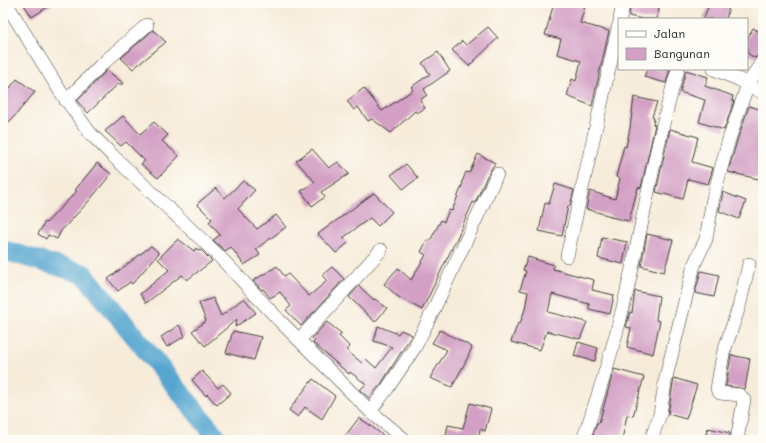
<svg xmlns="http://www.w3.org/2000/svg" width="766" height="443" font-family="Mali,sans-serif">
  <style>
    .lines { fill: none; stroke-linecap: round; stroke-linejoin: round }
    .river { stroke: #54a5cf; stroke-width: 20 }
    .building { fill: #d39fc4 }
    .minor-casing { stroke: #3d3b38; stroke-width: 14 }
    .minor { stroke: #fff; stroke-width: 13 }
  </style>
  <rect width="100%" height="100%" fill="#fdfcf7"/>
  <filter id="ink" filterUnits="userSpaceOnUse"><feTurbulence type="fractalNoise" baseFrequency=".025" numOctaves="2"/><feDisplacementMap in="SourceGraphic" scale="8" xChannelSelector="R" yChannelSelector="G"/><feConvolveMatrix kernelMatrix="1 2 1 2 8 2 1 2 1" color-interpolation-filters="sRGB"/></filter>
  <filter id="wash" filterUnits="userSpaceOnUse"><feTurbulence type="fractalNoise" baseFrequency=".012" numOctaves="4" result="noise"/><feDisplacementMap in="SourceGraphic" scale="16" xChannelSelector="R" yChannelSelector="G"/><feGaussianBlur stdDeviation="0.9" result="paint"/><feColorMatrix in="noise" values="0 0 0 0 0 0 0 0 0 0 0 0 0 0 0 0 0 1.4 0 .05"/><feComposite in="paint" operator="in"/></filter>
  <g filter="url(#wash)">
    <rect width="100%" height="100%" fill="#f7ecda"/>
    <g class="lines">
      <!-- river -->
      <path class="river" d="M3 250 84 274 219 440"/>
    </g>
    <g id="blocks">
      <!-- building -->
      <path class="building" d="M23 3H54L32 17Z
        M554 3H586L580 23 609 31 592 106 567 96 572 79 576 81 581 61 557 54 561 39 545 35Z
        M631 3H660L657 19H642L629 16Z
        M710 3H730L726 19H703Z
        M488 27 498 38 469 66 452 50 462 41 466 45Z
        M753 28 763 34V51L755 58 747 53V39Z
        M153 30 166 42 133 69 121 58Z
        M438 52 450 71 424 89 427 95 420 100 425 108 417 113 415 111 391 133 372 119 368 121 358 107 354 110 347 101 364 88 382 111 413 90 411 87 430 74 422 63Z
        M647 69H670L666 83 644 77Z
        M107 70 124 84H118L88 113 77 101Z
        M686 70 708 77 705 86 733 96 732 101H734L724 130 699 122 705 100 680 92Z
        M17 79 35 92 13 118 3 127V97Z
        M634 97 657 102 652 117 654 118 653 124 655 125 641 188 638 187 629 221 610 217 611 216 586 209 590 191 615 199 620 178 616 177 624 146 626 147 630 128Z
        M749 106 763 110V134L758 150 763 151V180L728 172 737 141Z
        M123 116 140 134 154 122 168 135 162 141 179 156 158 178 141 164 145 161 126 142 121 146 105 131Z
        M670 129 698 137 692 162 713 168 708 184 688 179 683 199 656 192Z
        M312 149 329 168 338 162 349 174 321 192 325 197 312 206 301 191 315 182 296 161Z
        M478 154 495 163 487 176 475 203 473 202 457 238 422 310 397 296 384 284 398 268 411 280 426 255 421 252 427 240 430 241 441 220 444 222 449 210 452 211 463 183 462 182 466 172 469 173Z
        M97 163 111 174 89 201 61 231 57 239 48 235 46 239 38 234 45 222 46 223 77 191 75 190Z
        M406 164 418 178 403 189 391 175Z
        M243 181 255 190 238 209 257 229 276 215 286 227 256 249 260 255 244 265 231 247 225 251 213 240 220 235 209 222 212 219 197 204 216 188 225 198Z
        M555 184 574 190 570 206H568L562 236 539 231 545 203 549 204Z
        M723 192 746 201 739 219 719 211Z
        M374 193 392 212 378 226 370 218 343 238 348 243 336 253 318 234Z
        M647 234 673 240 664 272 641 266Z
        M602 237 627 242 623 264 598 258Z
        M178 239 194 251 196 248 199 251 201 250 212 261 187 280 182 275 146 303 140 294 169 270 158 259Z
        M151 246 159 253 132 284 130 282 118 291 108 279Z
        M528 257 554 265 553 269 594 280 592 290 614 295 610 314 589 309V304L552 294 548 312 587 322 580 339 547 331 540 350 511 342 518 323 520 324 525 309 528 292 520 290 526 271 523 270Z
        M277 266 284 276 288 274 309 296 327 281 322 275 332 267 344 279 301 326 286 310 291 306 280 292 270 298 263 289 262 290 253 281Z
        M701 271 719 275 714 297 695 293Z
        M359 286 374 300 375 299 387 308 375 322 349 297Z
        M635 291 659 296 656 320 660 321 653 354 627 347 631 328 626 327 630 312 632 313Z
        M213 298 221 316 244 298 256 313 235 327 237 319 205 346 192 331 206 321 199 303Z
        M327 322 342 334 339 336 350 347 346 350 362 363 366 359 376 368 392 347 374 341 378 326 398 334 401 330 412 335 381 384 369 398 360 390 366 384 350 372 349 374 313 343 315 341 312 338Z
        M179 325 185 336 167 347 161 337Z
        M440 330 472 347 467 359 452 387 430 378 447 350 432 343Z
        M233 331 261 337 254 360 226 353Z
        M578 342 598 348 595 361 574 356Z
        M731 355 750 359 745 389 726 386Z
        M614 369 644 377 633 416 627 415 622 440H591L597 423H599Z
        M202 371 218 388 223 384 231 393 217 405 207 394 206 396 192 380Z
        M674 378 697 385 686 419 668 414Z
        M313 379 335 396 322 419 305 407 298 417 289 410Z
        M470 403 491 409 485 431 480 429 478 440H445L448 425 463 428Z
        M359 418 367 423 389 440H350L345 436Z
        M708 428 730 433 729 440H704Z"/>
    </g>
  </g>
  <g filter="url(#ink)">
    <use href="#blocks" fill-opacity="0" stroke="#3d3b38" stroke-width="1"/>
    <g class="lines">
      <!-- minor casing -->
      <g class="minor-casing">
        <path id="minor" d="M6 3 60 91 90 133 112 155 218 255 279 320 370 411 405 440
          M620 19 623 3
          M714 69 740 80 763 93
          M66 101 101 65 147 25
          M567 256 619 24
          M299 340 381 250
          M370 411 387 389 415 347 432 313 497 174
          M583 440C600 391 615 342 627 291 644 217 656 142 678 69
          M651 440 660 414 666 377 694 265 706 239 713 198 729 139 748 84 763 60
          M737 440 744 400 740 395 720 393 717 389 723 354 739 307 749 264"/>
      </g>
      <!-- minor -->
      <use href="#minor" class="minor"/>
    </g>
  </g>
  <!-- margin -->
  <rect width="766" height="443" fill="none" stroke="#fdfcf7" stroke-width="16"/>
  <!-- legend -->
  <rect x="618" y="18" width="130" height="52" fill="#fdfcf7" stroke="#a3a29f"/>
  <rect x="626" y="31" width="20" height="6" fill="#ffffff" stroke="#a3a29f"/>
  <text x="654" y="38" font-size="12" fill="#1c1c1c">Jalan</text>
  <rect x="626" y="48" width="20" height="12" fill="#d39fc4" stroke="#a3a29f"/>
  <text x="654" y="58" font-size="12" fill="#1c1c1c">Bangunan</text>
</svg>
